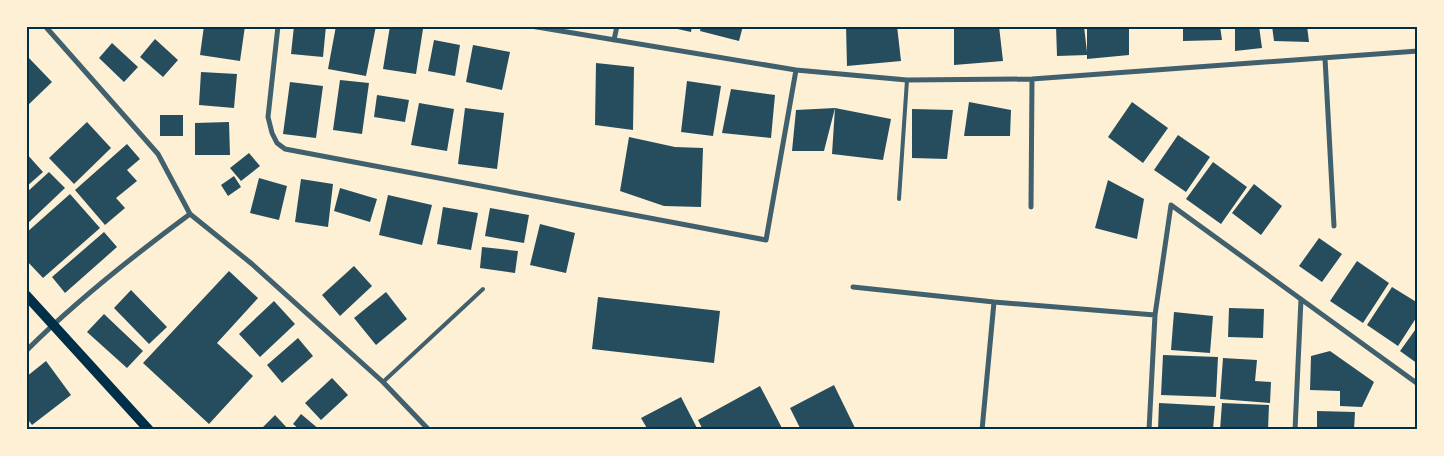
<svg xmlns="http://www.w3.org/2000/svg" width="1444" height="456" font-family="Overpass,sans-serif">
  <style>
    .building { fill: #264d5e }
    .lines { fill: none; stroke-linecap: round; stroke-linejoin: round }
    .service { stroke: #3f606c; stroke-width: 4 }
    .minor { stroke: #3f606c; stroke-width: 5 }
    .secondary { stroke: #003049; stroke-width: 10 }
    .neatline { fill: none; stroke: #003049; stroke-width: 2 }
  </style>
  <rect width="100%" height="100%" fill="#fdf0d5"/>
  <!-- building -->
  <path class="building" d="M204 26H245L240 61 200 55Z
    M294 26H326L323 57 291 54Z
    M336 26H376L366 76 328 69Z
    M390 26H407L423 29 416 74 383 69Z
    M664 26H692L691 32Z
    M701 26H743L739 41 700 31Z
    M846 26H897L901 61 847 66Z
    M954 26H999L1003 61 954 65Z
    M1056 26H1084L1087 52V26H1129V55L1087 59V55L1057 56Z
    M1183 26H1220L1222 40 1183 41Z
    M1235 26H1259L1262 48 1235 51Z
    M1272 26H1307L1309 42 1274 41Z
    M1310 26H1355V28L1310 29Z
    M155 39 178 60 163 77 140 57Z
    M434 40 460 45 455 76 428 71Z
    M112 43 138 67 124 82 99 58Z
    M473 45 510 52 502 90 466 82Z
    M28 57 52 82 26 107V58Z
    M596 63 634 67 633 130 595 125Z
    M201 72 237 74 234 108 199 105Z
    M340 80 369 83 362 134 333 130Z
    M687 81 721 86 713 136 681 132Z
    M290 82 323 86 316 138 283 134Z
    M731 89 775 95 771 138 722 133Z
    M377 95 409 100 405 122 374 117Z
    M969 102 1011 110 1010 136H964Z
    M1132 102 1168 128 1143 163 1108 137Z
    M419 103 454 109 447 151 411 145Z
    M465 108 504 113 497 169 458 164Z
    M835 108 824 151H792L796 110Z
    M835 108 891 119 883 160 832 154Z
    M912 109 953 110 947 159 912 158Z
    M160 115H183V136H160Z
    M87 122 111 148 74 184 49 158Z
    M229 122 230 155H195V123Z
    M1178 135 1210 157 1186 192 1154 170Z
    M629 137 675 147 703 148 701 207 664 206 620 191Z
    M127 144 140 159 127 170 137 181 116 198 125 208 105 225 75 190Z
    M26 153 43 172 26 187Z
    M249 153 260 166 241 181 230 168Z
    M1213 162 1247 187 1221 224 1186 199Z
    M49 172 65 188 26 225V193Z
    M234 176 241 187 228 196 221 185Z
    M259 178 287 186 279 220 250 213Z
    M301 179 333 184 328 227 295 222Z
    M1108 180 1144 199 1137 239 1095 228Z
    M1254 184 1282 206 1261 235 1232 213Z
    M340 188 377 199 370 222 334 211Z
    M70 194 100 228 43 278 26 260V233Z
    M388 195 432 205 422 245 379 235Z
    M443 207 478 213 471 250 437 244Z
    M490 208 529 215 524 243 485 236Z
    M540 224 575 233 566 273 530 265Z
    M104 232 117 247 65 293 52 277Z
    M1319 238 1342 254 1322 282 1299 266Z
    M482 247 518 251 515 273 480 268Z
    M1357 261 1389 283 1363 323 1330 301Z
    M354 266 372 286 340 316 322 295Z
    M229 271 258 298 217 343 253 376 209 424 143 363Z
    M1392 287 1418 303V315L1398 346 1367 325Z
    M131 290 167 327 149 344 114 308Z
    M386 292 407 319 376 345 354 318Z
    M598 297 720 311 714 363 592 349Z
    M274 301 295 324 260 357 239 334Z
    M1229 308 1264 309 1263 338 1228 337Z
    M1174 312 1213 316 1210 353 1171 350Z
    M104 314 143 351 127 368 87 332Z
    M1418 326V364L1400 351Z
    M298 338 313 356 282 383 267 365Z
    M1330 351 1374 382 1362 407 1340 406V391L1310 390 1311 356Z
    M1163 355 1218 357 1216 397 1161 395Z
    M1223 358 1257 360 1255 381 1271 382 1270 403 1220 399Z
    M46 361 71 395 32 425 26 417V377Z
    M332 378 348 395 321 420 305 403Z
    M834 385 856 430H801L790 408Z
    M760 386 783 430H703L698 420Z
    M681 397 698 430H648L641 418Z
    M1159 403 1215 406 1213 430H1158Z
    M1222 403 1269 405 1268 430H1220Z
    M1317 411 1355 412 1354 430H1317Z
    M301 414 320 430H300L293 424Z
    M275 415 289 430H260Z"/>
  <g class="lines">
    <!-- service -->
    <path class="service" d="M899 199 907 80
      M383 382 483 289"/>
    <!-- minor -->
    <path class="minor" d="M45 26 158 154 190 214 252 264 383 382 429 430
      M278 26 268 117 272 133 277 143 285 149 766 240 796 70
      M531 26 796 70 907 80 1032 79 1418 51
      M614 40 617 26
      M1325 58 1334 226
      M1031 207 1032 79
      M853 287 994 302 1155 315
      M26 351C76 301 133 256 190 214
      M982 430 994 302
      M1149 430 1155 315 1171 205 1418 384
      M1295 430 1301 299"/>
    <!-- secondary -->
    <path class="secondary" d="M26 295 149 430"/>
  </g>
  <!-- border -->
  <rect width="1444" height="456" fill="none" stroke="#fdf0d5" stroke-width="55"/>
  <rect x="28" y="28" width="1388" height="400" class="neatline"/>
</svg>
